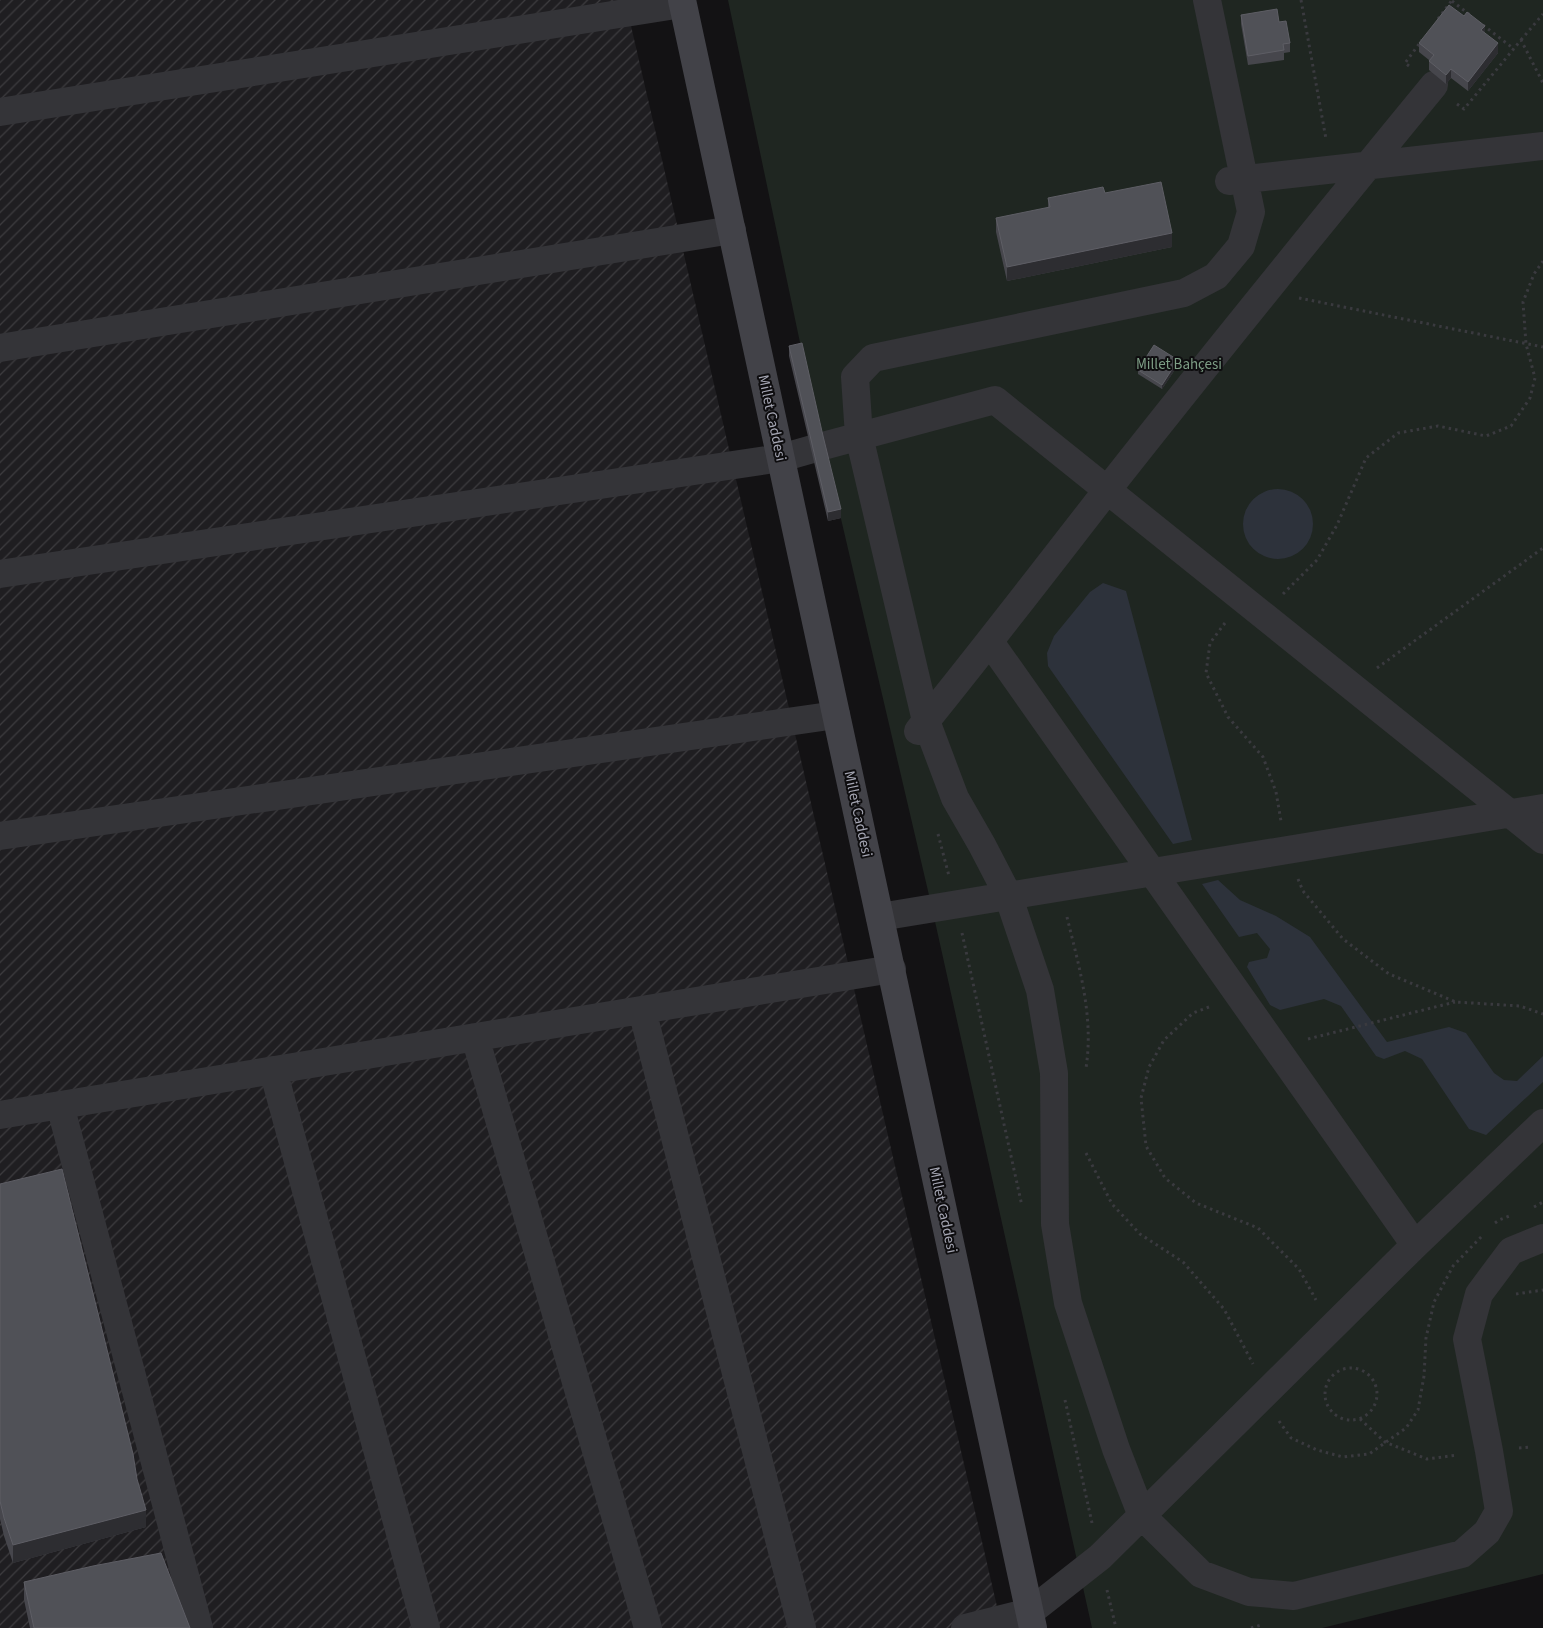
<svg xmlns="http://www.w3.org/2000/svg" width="1543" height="1628" font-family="'Source Sans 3',sans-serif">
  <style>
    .industrial { fill: url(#industrial-furrows) }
    .park { fill: #1f2621 }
    .water { fill: #2d323b }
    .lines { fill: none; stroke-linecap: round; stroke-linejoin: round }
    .path { stroke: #3a3a3f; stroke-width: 3; stroke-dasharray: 2.5 4; stroke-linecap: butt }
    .street { stroke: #343438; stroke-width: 28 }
    .secondary { stroke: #424248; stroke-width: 28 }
    .wall { fill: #46464c }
    .shaded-wall { fill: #2d2d31 }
    .building { fill: #505157; stroke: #5e5e65 }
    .labels { text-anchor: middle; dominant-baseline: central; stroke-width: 4; stroke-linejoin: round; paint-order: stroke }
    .park-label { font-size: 15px; fill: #7d9d85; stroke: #0e0d0f }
    .street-label { font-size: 15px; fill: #a5a6b3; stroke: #0e0d0f }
  </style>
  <defs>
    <pattern id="industrial-furrows" width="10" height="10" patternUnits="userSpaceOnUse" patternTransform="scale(1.25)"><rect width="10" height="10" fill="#1f1e21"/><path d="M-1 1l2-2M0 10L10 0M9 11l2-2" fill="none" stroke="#3d3c3f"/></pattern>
  </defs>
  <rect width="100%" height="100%" fill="#131214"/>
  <!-- industrial -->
  <path class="industrial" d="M0 0H625L1002 1628H0Z"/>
  <!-- park -->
  <path class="park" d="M728 0H1543V1574L1322 1628H1092L932 908 802 352Z"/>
  <!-- water -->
  <path class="water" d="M1243 524a35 35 0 1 1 70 0a35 35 0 1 1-70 0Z
    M1103 583 1126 591 1192 840 1173 844 1048 666 1047 653 1054 636 1090 592Z
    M1218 880 1240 900 1276 916 1310 937 1387 1042 1449 1027 1466 1033 1494 1073 1504 1080 1517 1081 1543 1056V1082L1486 1135 1469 1129 1422 1059 1405 1051 1384 1059 1376 1056 1341 1006 1324 999 1280 1010 1270 1005 1247 967 1249 962 1267 958 1270 949 1257 933 1239 937 1202 884Z"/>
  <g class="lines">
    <!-- path -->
    <path class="path" d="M1301 0 1326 139
      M1452 1 1470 15
      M1438 19 1452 0
      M1483 25 1514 49
      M1521 40 1543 14
      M1409 66 1405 63 1422 40
      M1457 104 1464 109 1521 40 1543 83
      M1299 298 1543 347
      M1283 594 1317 560 1337 525 1366 458 1398 433 1438 426 1486 436 1511 426 1530 398 1535 378 1526 344 1523 302 1534 274 1543 261
      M1225 623 1210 643 1206 673 1228 717 1263 757 1276 792 1281 821
      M1377 668 1543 548
      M938 834 949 876
      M1298 879 1303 891 1343 939 1389 974 1456 1002 1520 1006 1543 1014
      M1067 917C1079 967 1094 1016 1086 1068
      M962 933 1022 1206
      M1209 1007 1193 1013 1164 1040 1149 1067 1141 1098 1146 1146 1165 1178 1196 1203 1258 1228 1299 1269 1316 1300
      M1308 1039 1455 1002
      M1086 1153 1112 1204 1140 1234 1183 1262 1224 1309 1253 1364
      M1534 1207 1543 1202
      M1495 1223 1499 1220 1512 1215
      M1516 1294 1543 1290
      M1325 1394a26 26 0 1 1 52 0a26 26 0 1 1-52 0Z
      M1065 1400 1092 1523
      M1360 1419 1385 1442 1427 1459 1458 1455
      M1279 1421 1291 1438 1317 1450 1343 1457 1369 1454 1406 1428 1418 1410 1424 1376 1426 1338 1434 1302 1453 1266 1482 1236
      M1519 1448 1531 1447
      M1107 1590 1116 1628
      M1251 1628 1261 1625"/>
    <!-- street -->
    <path class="street" d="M1207 0 1251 212 1241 246 1216 276 1184 293 873 358 855 377 859 436 926 721 955 798 982 845 1008 895 1040 990 1054 1073 1055 1224 1068 1303 1116 1449 1142 1516 1201 1574 1249 1592 1294 1596 1462 1554 1487 1532 1499 1511 1489 1451 1467 1339 1479 1294 1511 1251 1543 1238
      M0 112 682 4
      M1229 181 1543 146
      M0 348 732 230
      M0 574 781 458 823 446 995 400 1543 840
      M990 642 1415 1245
      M918 731C983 651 1045 570 1108 489 1215 353 1324 219 1434 85
      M0 836 836 715
      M880 917 1543 808
      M642 1010 802 1628
      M475 1037 648 1628
      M273 1070 426 1628
      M60 1105 199 1628
      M0 1115 892 969
      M965 1628 1030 1612 1100 1557 1415 1245 1543 1123"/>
    <!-- secondary -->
    <path class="secondary" d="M682 0 1033 1628"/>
  </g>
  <!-- wall -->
  <path class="wall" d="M1241 15 1279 22 1290 43V52L1284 53V60L1248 65 1241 24Z
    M1485 33 1498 53 1468 91 1451 78 1446 84 1429 70V60L1419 52V43Z
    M1105 193 1172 247 1007 281 996 232V218L1048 208V198Z
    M789 346 841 518 828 521 789 356Z
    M1178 365 1162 389 1138 374V370Z
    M0 1184 146 1527 13 1563 4 1536 0 1519Z
    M24 1582 190 1628H30L24 1600Z"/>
  <!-- shaded-wall -->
  <path class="shaded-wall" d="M1485 26V35L1481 30Z
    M1498 43V53L1468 91V82Z
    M1451 69V78L1446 84V75Z
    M1172 233V247L1007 281V267Z
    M1178 360V365L1162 389V385Z
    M841 509V518L828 521V512Z
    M146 1510V1527L13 1563V1545Z"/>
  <!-- building -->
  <path class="building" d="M1449 5 1464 16 1467 12 1485 26 1481 30 1498 43 1468 82 1451 69 1446 75 1429 61 1434 55 1419 43Z
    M1277 9 1279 22 1286 21 1290 43 1283 44 1284 50 1248 56 1241 15Z
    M1161 182 1172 233 1007 267 996 218 1050 207 1048 198 1103 187 1105 193Z
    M802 343 823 436 841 509 828 512 789 346Z
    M1154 345 1178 360 1162 385 1138 370Z
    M62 1169 133 1454 137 1479 146 1510 13 1545 4 1518 0 1501V1184Z
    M161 1553 190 1628H34L24 1582 93 1566Z"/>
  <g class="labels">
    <!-- park labels -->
    <g class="park-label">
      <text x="1179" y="364">Millet Bahçesi</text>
    </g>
    <!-- street labels -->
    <g class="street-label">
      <text transform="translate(772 418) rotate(78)">Millet Caddesi</text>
      <text transform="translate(858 814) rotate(78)">Millet Caddesi</text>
      <text transform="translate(943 1210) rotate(78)">Millet Caddesi</text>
    </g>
  </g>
</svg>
